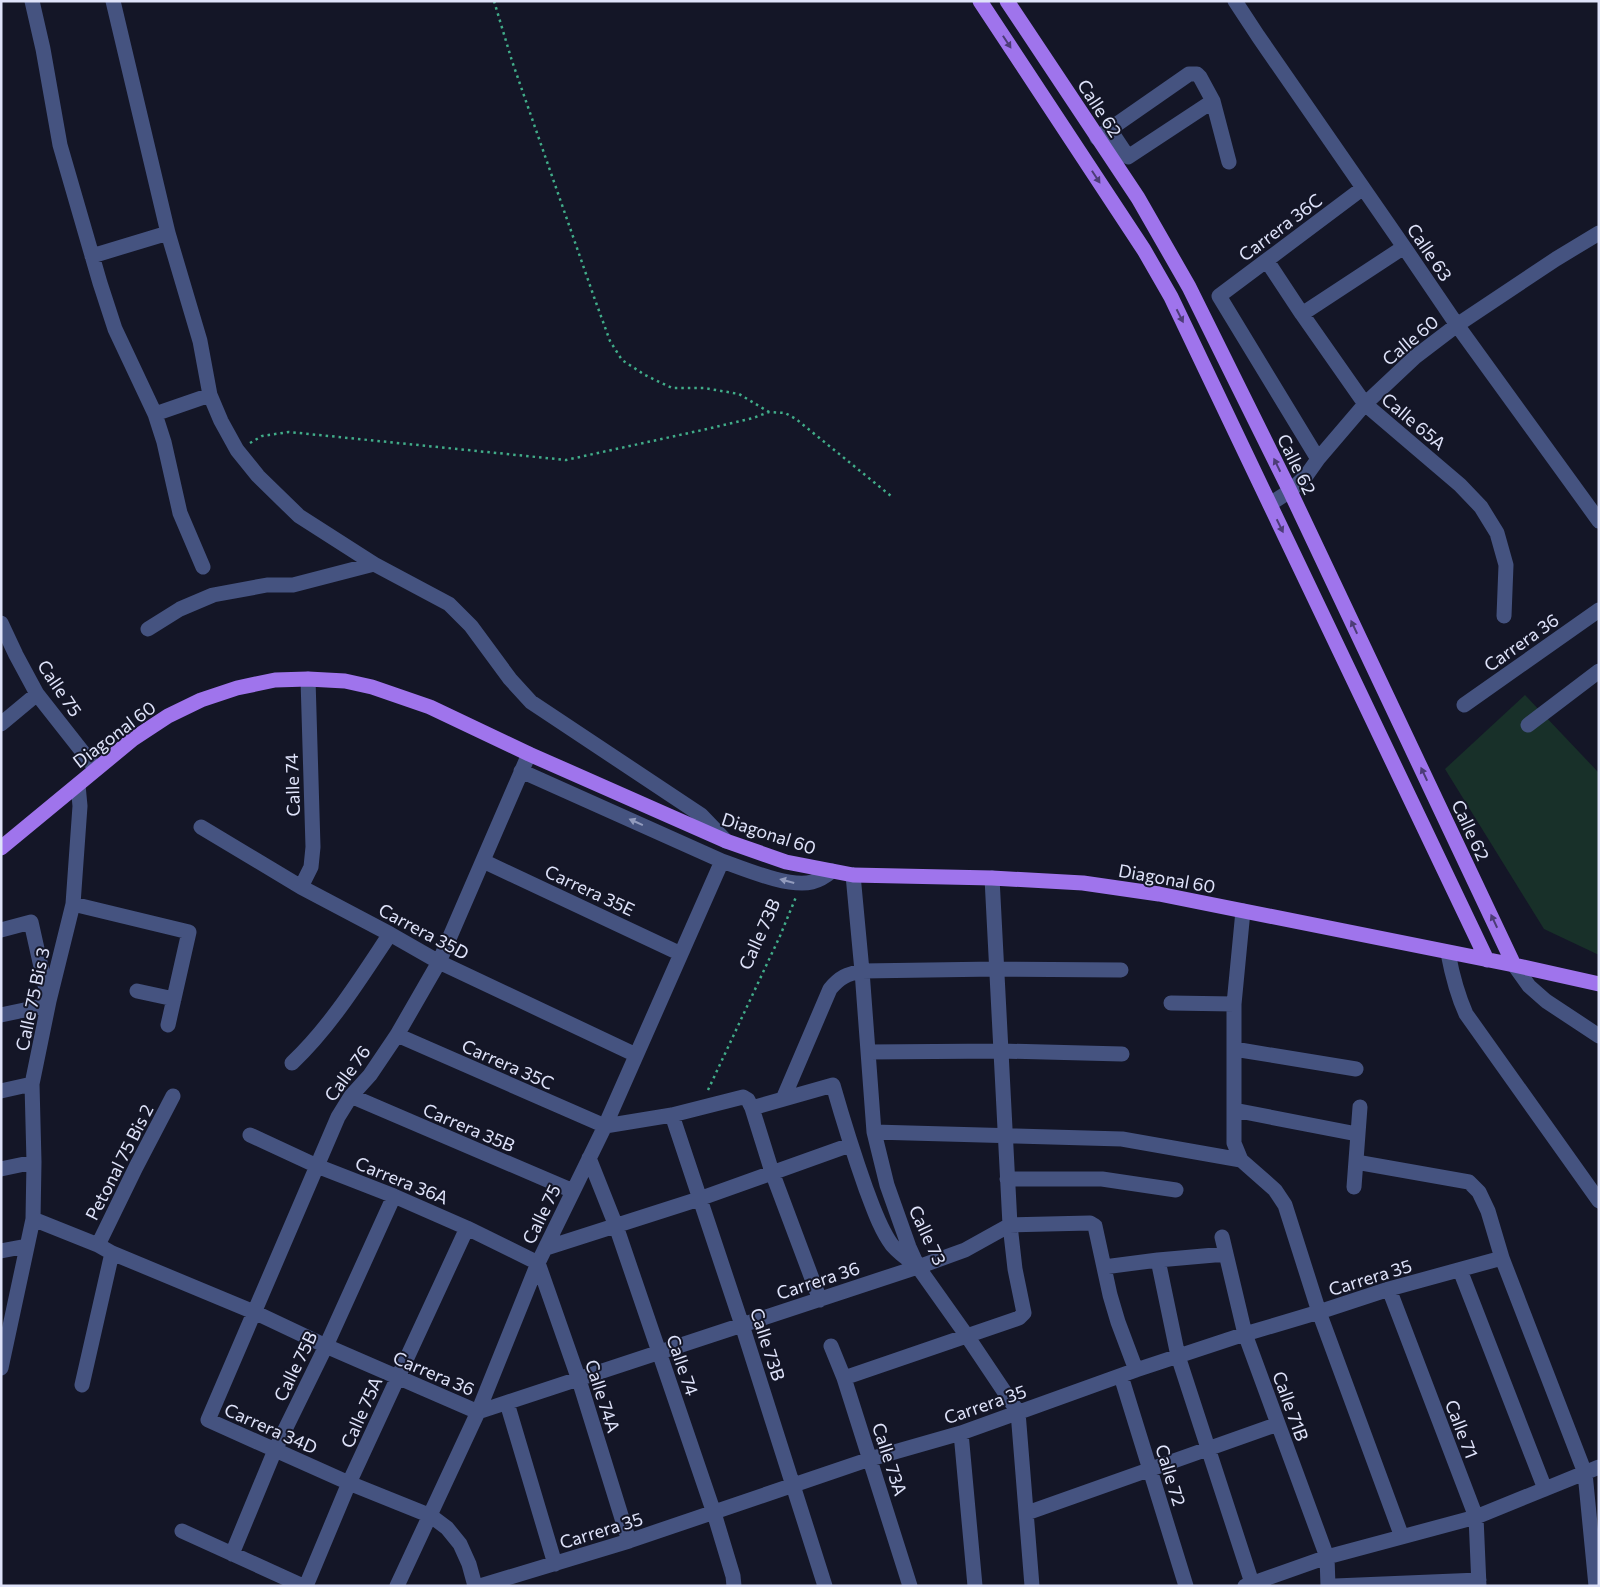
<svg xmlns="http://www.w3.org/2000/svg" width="1600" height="1587" font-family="Commissioner,sans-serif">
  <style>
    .green { fill: #183029 }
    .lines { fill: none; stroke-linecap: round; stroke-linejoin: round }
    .path { stroke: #41ac89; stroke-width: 2.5; stroke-dasharray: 2.5 4; stroke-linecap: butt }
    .minor { stroke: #455380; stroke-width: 15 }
    .major { stroke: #9f74ec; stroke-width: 15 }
    .oneway { fill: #4c3c76 }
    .oneway2 { fill: #929bbd }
    .labels { text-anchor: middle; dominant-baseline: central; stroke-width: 4; stroke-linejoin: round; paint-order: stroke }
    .street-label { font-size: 18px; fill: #dfe3fa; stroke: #141627 }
  </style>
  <rect width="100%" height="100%" fill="#141627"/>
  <!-- green -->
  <path class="green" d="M1525 695 1599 773V955L1544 929 1445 769Z"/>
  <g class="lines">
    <!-- path -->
    <path class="path" d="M494 1 512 61 594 297 610 341 622 360 645 375 672 388H704L739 394 769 412
      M250 443 262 436 289 432 566 460 707 429 753 418 769 412 785 413 796 419 891 496
      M708 1090 780 936 796 897"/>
    <!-- minor -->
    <path class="minor" d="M32 1 43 49 60 145 100 283 115 329 155 414 164 442 180 513 203 567
      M113 1 168 233 200 341 210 395 221 421 237 450 258 476 299 516 374 564 449 604 471 626 510 679 531 702 701 815 726 841
      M1235 1 1258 36 1404 247 1457 325 1599 521
      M1110 130 1128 157 1213 101
      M1097 138 1189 74H1197L1200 77 1213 101 1229 162
      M92 256 168 233
      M1267 261 1302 314 1365 404 1460 485 1481 507 1497 533 1506 565 1504 616
      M1302 314 1404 247
      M155 414 210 395
      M1318 459 1219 296 1363 188
      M1270 504 1290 491 1306 476 1318 459 1365 404 1415 357 1457 325 1556 259 1599 233
      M1 623 16 655 37 694 96 769
      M148 629 180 609 213 595 267 585H293L374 564
      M1464 705 1599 610
      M1 724 37 694
      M1528 725 1599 671
      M521 771 722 861C745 869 789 888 812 882 820 880 826 876 832 871
      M201 827 301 887 390 934 439 962 636 1055
      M483 861 681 954
      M853 875 862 971 874 1132 887 1185 909 1247 918 1267 967 1336 1018 1412 1032 1586
      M301 887 311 867 313 847 308 679
      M73 904 189 932 168 1025
      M1243 911 1234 1004V1143L1241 1160 1275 1190 1285 1205 1319 1312 1402 1537
      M1 930 31 922 48 998
      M1448 953C1452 974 1457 994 1466 1014L1599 1201
      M1514 965 1529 986 1546 1001 1599 1036
      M137 991 174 999
      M1171 1003 1234 1004
      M1 1015 48 1005
      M397 1035 605 1126 672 1115 743 1097 748 1100 752 1108 772 1172 820 1300
      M1234 1049 1356 1069
      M868 1052 1001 1051 1122 1054
      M292 1063C331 1026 360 979 390 934
      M1 1091 32 1084
      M351 1096 573 1191
      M783 1099 830 989C840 977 847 974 862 971L996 969 1121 970
      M752 1108 833 1085C843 1120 854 1155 866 1189 873 1207 880 1229 892 1245 899 1253 907 1259 916 1265
      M1234 1110 1357 1134
      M672 1115 742 1325 825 1586
      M874 1132 1122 1139 1241 1160
      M250 1135 317 1166 394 1196 467 1228 538 1263 579 1380 629 1541
      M589 1158 616 1226 714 1513 733 1576 734 1586
      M1356 1162 1469 1182 1479 1192 1488 1211 1502 1258 1585 1473 1596 1586
      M1 1169 34 1162
      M1007 1179H1102L1176 1190
      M1354 1187 1360 1107
      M33 1219 98 1245 112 1253 254 1312 326 1346 478 1412 918 1267 965 1250 1010 1225 1090 1223 1095 1226 1110 1295 1118 1322 1136 1370
      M1222 1237 1245 1334 1327 1557 1328 1586
      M98 1245 136 1167 173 1096
      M546 1248 699 1199 850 1145
      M1 1251 27 1246
      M1158 1260 1178 1356 1253 1586
      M1104 1267 1158 1260 1226 1254
      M1460 1270 1545 1489
      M1389 1289 1476 1517 1479 1586
      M831 1346 844 1378 910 1586
      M1 1368 33 1219 34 1162 32 1084 49 1001 73 904 80 806 78 785
      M1121 1376 1186 1586
      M844 1378 1019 1318 1024 1313 1015 1269 1010 1225 992 878
      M82 1385 112 1253
      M507 1403 555 1564
      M961 1433 975 1586
      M1027 1513 1278 1424
      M182 1531 303 1586
      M232 1554 275 1450 326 1346 394 1196
      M306 1586 349 1483 467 1228
      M397 1586 478 1412 538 1263 605 1126 722 861
      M475 1586 469 1564 460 1544 447 1528 431 1516 349 1483 208 1420 338 1117 351 1096 370 1075 397 1035 439 962 529 754
      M480 1586 629 1541 870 1459 961 1433 1136 1370 1245 1334 1319 1312 1389 1289 1502 1258
      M1245 1586 1327 1557 1476 1517 1599 1467
      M1335 1586 1479 1580"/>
    <!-- major -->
    <path class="major" d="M980 1 1144 250 1171 297 1487 960
      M1007 1 1138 198 1189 287 1290 491 1514 965
      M1 848 133 739 168 716 201 700 237 688 275 680 308 679 345 681 372 687 430 707 529 754 726 841 786 862 853 875 992 878 1083 883 1159 894 1514 965 1599 984"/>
  </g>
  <!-- one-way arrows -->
  <defs><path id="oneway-solid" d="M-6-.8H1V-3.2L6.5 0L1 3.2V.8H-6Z" transform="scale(1.25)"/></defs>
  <g class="oneway">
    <use href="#oneway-solid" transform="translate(1007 42) rotate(57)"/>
    <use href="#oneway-solid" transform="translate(1096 177) rotate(57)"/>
    <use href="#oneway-solid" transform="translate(1180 316) rotate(63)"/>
    <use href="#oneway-solid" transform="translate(1277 465) rotate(-116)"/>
    <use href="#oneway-solid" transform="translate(1280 526) rotate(64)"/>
    <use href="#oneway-solid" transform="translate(1354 627) rotate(-115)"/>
    <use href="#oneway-solid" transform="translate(1424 774) rotate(-115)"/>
    <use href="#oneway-solid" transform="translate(1494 921) rotate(-115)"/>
  </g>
  <g class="oneway2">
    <use href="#oneway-solid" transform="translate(636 822) rotate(-156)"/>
    <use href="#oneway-solid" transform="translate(787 881) rotate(-165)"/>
  </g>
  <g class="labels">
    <!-- street labels -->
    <g class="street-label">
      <text transform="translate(1100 108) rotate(57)">Calle 62</text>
      <text transform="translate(1280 227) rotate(-37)">Carrera 36C</text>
      <text transform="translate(1430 252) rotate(56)">Calle 63</text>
      <text transform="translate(1410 340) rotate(-40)">Calle 60</text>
      <text transform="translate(1414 421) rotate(40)">Calle 65A</text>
      <text transform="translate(1297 464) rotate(64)">Calle 62</text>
      <text transform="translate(1521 642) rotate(-35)">Carrera 36</text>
      <text transform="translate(60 688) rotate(56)">Calle 75</text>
      <text transform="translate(114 734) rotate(-37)">Diagonal 60</text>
      <text transform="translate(292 785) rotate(-92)">Calle 74</text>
      <text transform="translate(1471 830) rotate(65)">Calle 62</text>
      <text transform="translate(769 833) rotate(18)">Diagonal 60</text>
      <text transform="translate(1167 878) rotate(10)">Diagonal 60</text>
      <text transform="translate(590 890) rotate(25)">Carrera 35E</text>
      <text transform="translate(424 931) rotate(28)">Carrera 35D</text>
      <text transform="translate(759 934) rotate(-66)">Calle 73B</text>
      <text transform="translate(32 999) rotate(-78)">Calle 75 Bis 3</text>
      <text transform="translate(508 1064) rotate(24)">Carrera 35C</text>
      <text transform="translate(347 1073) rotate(-54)">Calle 76</text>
      <text transform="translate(469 1127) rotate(23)">Carrera 35B</text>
      <text transform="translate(119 1162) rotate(-63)">Petonal 75 Bis 2</text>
      <text transform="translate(402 1180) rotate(22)">Carrera 36A</text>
      <text transform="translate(541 1214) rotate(-64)">Calle 75</text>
      <text transform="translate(928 1235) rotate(65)">Calle 73</text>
      <text transform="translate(1370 1277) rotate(-17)">Carrera 35</text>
      <text transform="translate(818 1280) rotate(-18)">Carrera 36</text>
      <text transform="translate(768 1344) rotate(72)">Calle 73B</text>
      <text transform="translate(683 1365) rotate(71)">Calle 74</text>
      <text transform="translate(295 1366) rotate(-64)">Calle 75B</text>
      <text transform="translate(434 1373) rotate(23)">Carrera 36</text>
      <text transform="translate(603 1396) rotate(72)">Calle 74A</text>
      <text transform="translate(985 1404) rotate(-19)">Carrera 35</text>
      <text transform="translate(1291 1406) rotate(70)">Calle 71B</text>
      <text transform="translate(361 1412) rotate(-66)">Calle 75A</text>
      <text transform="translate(271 1428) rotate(24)">Carrera 34D</text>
      <text transform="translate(1462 1429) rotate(69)">Calle 71</text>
      <text transform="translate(890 1459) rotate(72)">Calle 73A</text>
      <text transform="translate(1171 1475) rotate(73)">Calle 72</text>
      <text transform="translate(601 1530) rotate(-17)">Carrera 35</text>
    </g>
  </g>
  <!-- border -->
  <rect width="1600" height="1587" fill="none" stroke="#dfe3fa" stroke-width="5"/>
</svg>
